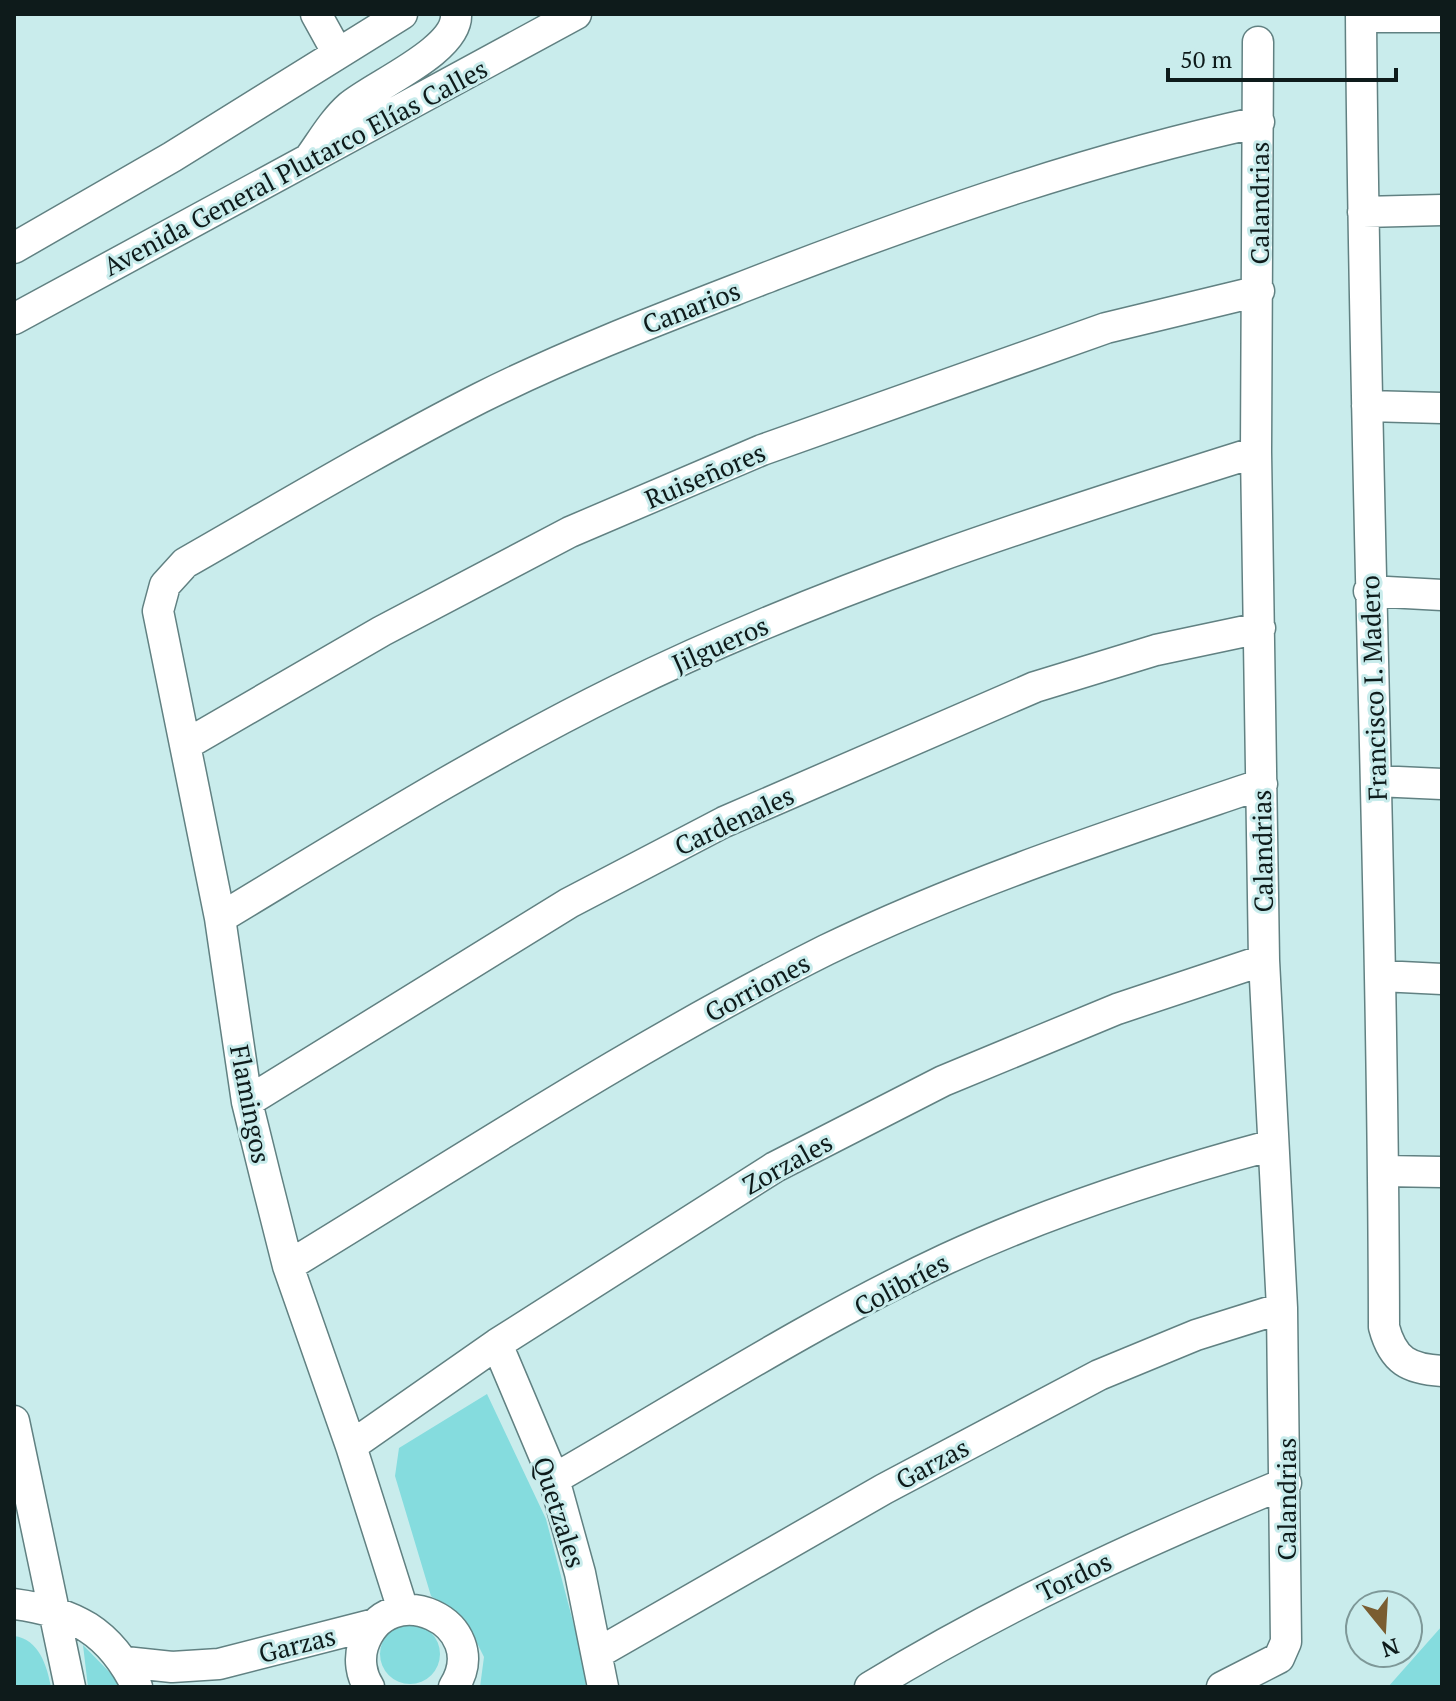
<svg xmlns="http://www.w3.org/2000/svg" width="1456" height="1701" font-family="'PT Serif',serif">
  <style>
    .green { fill: #85dcde }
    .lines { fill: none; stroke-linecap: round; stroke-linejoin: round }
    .minor-casing { stroke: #618182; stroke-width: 33 }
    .minor { stroke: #fff; stroke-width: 30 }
    .labels { text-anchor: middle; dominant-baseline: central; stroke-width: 6; stroke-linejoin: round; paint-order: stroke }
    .street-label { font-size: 26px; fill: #0e1b1b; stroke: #c9ecec }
  </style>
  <rect width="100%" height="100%" fill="#c9ecec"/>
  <!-- green -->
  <path class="green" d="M487 1394 546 1519 582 1656 586 1687H480L484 1657 466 1621 431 1596 395 1476 399 1448Z
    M380 1654a30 30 0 1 1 60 0a30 30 0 1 1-60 0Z
    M1442 1626V1687H1388Z
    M14 1636C39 1639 47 1666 51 1687H14Z
    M83 1645 124 1687H88Z"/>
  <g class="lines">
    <!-- minor casing -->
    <g class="minor-casing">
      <path id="minor" d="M316 14 337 52
        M1361 14C1364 452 1383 889 1384 1327 1393 1361 1409 1369 1442 1371
        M1361 17H1442
        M311 156C323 139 334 120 350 106 375 85 459 50 456 14
        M1363 212 1442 210
        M14 248 172 157 402 14
        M14 319 576 14
        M1367 406 1442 408
        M1369 591 1442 595
        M187 744 382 631 570 532 762 450 1106 328 1259 291
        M1376 781 1442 784
        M220 918C351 839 480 758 618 690 823 589 1039 520 1256 452
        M1381 976 1442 979
        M247 1102 569 903 724 822 1035 687 1156 650 1260 628
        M1384 1171 1442 1172
        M288 1266C465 1158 640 1043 826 950 966 882 1115 834 1262 784
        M497 1344 554 1479 580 1573 603 1687
        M14 1421 70 1687
        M351 1446 497 1344 775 1167 943 1081 1117 1009 1264 960
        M554 1479C683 1405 811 1322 946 1259 1052 1210 1161 1175 1273 1145
        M14 1604C74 1612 110 1631 137 1687
        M403 1610 351 1446 288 1266 266 1179 247 1102 220 918 158 611 165 585 185 563C283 507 380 449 480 398 576 350 676 313 776 274 935 213 1093 158 1259 122
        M598 1653 884 1489 1099 1375 1196 1335 1282 1308
        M125 1662 172 1667 219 1664 375 1624
        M369 1687C361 1675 359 1659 363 1646 387 1573 494 1623 454 1687
        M870 1687C1003 1606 1142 1542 1286 1483
        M1222 1687 1279 1658 1286 1642 1282 1308 1264 960 1256 452 1258 42"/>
    </g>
    <!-- minor -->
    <use href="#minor" class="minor"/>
  </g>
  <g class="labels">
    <!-- street labels -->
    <g class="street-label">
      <text transform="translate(295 167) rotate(-28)">Avenida General Plutarco Elías Calles</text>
      <text transform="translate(1259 203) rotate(-90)">Calandrias</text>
      <text transform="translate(691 307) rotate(-21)">Canarios</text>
      <text transform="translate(705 475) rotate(-23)">Ruiseñores</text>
      <text transform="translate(720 644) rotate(-24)">Jilgueros</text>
      <text transform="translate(1373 688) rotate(-92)">Francisco I. Madero</text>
      <text transform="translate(734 820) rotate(-25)">Cardenales</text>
      <text transform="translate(1262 851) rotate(-91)">Calandrias</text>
      <text transform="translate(757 987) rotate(-28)">Gorriones</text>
      <text transform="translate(251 1104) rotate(79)">Flamingos</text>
      <text transform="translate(787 1163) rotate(-29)">Zorzales</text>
      <text transform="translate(901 1284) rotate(-28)">Colibríes</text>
      <text transform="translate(932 1463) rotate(-28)">Garzas</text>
      <text transform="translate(1286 1499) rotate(-90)">Calandrias</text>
      <text transform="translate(560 1512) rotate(72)">Quetzales</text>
      <text transform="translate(1074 1576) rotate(-26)">Tordos</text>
      <text transform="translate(297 1644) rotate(-14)">Garzas</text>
    </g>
  </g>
  <!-- border -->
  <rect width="1456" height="1701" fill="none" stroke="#0e1b1b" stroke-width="32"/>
  <!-- north arrow -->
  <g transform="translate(1384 1629) rotate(162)"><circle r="38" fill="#c9ecec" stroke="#7e9898" stroke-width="2"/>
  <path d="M0-6L14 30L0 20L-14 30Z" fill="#7a5d31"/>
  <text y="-12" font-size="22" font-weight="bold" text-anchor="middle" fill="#0e1b1b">N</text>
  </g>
  <!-- scale -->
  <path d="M1168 68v12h228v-12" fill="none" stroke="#0e1b1b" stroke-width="4"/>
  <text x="1180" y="68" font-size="24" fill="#0e1b1b" stroke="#c9ecec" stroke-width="6" paint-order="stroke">50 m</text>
</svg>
